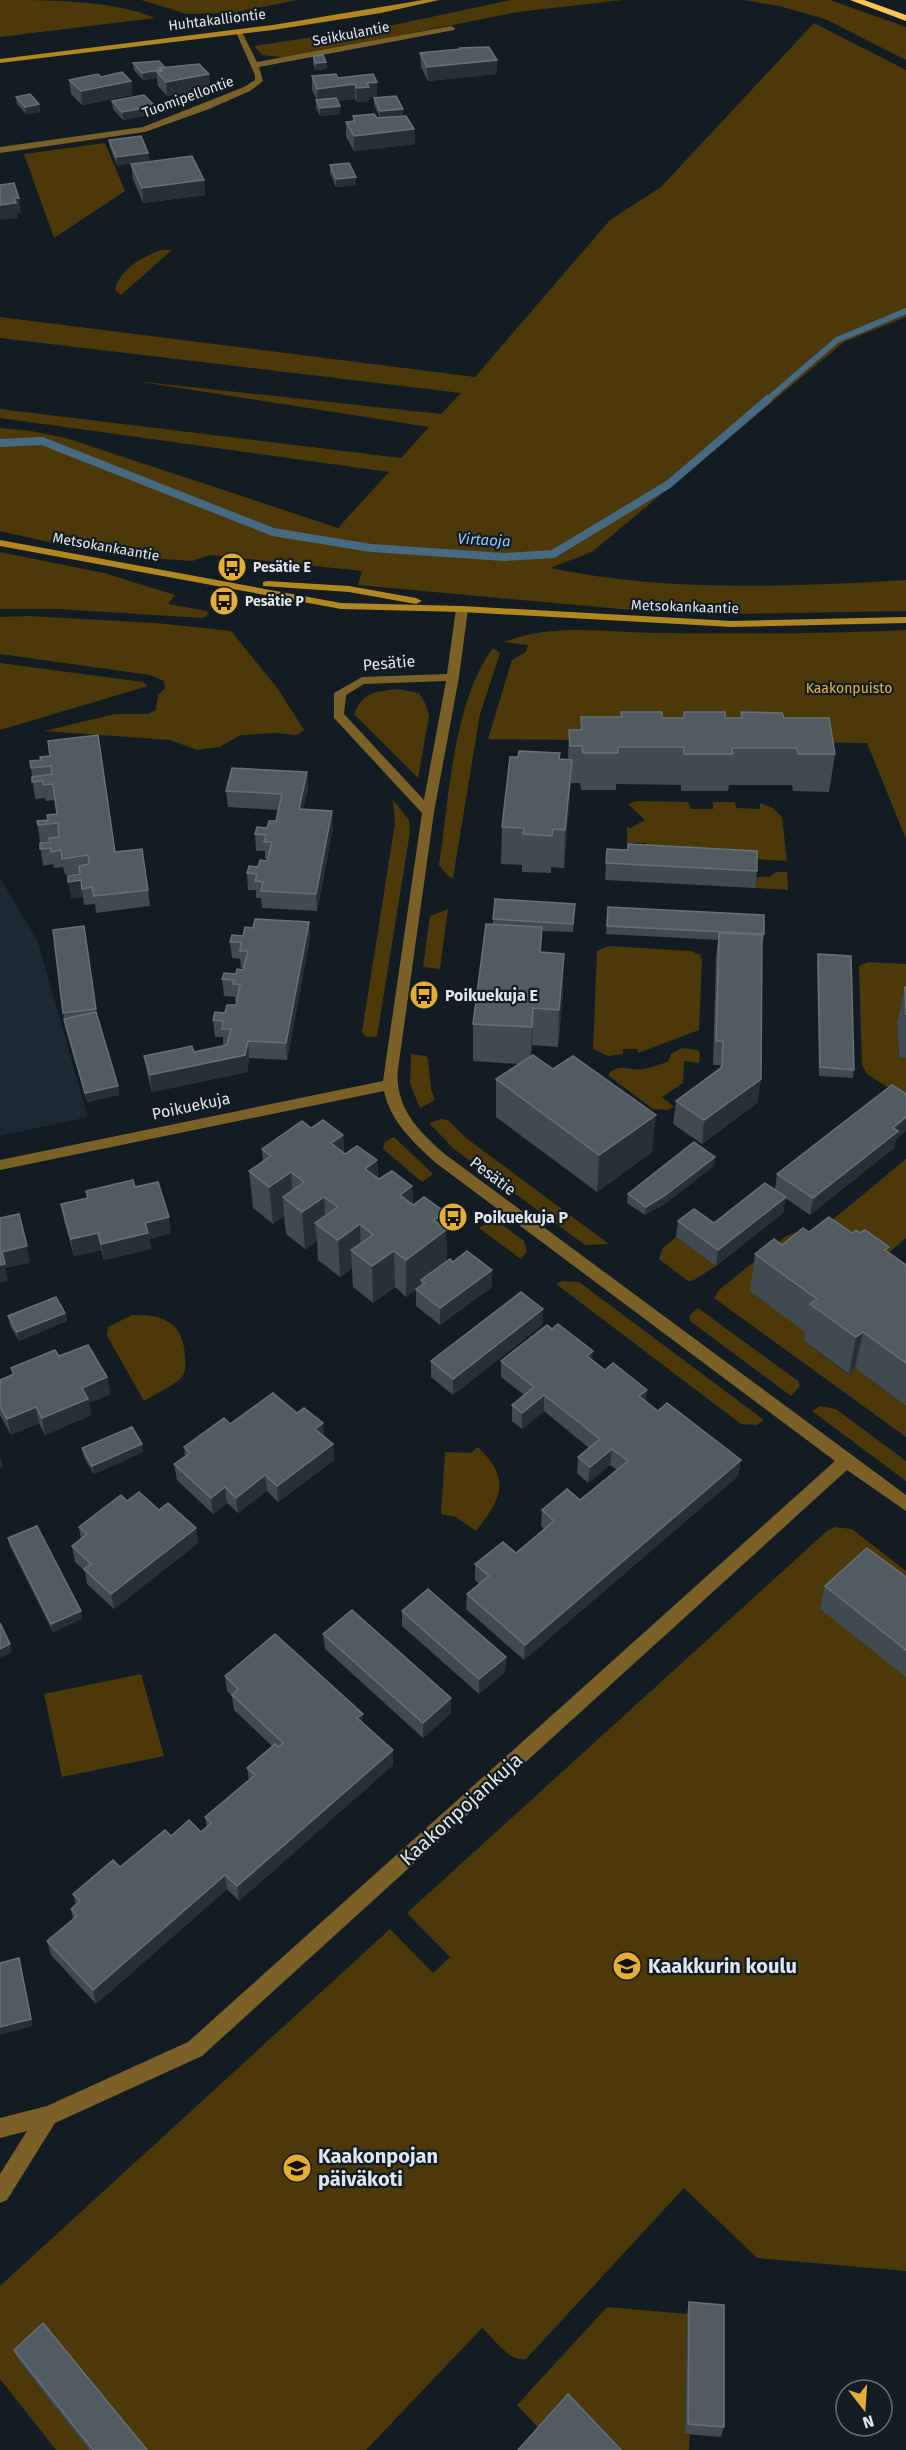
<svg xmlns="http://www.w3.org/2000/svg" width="906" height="2450" font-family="'Fira Sans',sans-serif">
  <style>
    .built { fill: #1b2933 }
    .green { fill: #4c3809 }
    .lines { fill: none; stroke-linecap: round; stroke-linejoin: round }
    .stream-far1 { stroke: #456a81; stroke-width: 6 }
    .stream { stroke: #456a81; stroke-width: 8 }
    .street { fill: #7b6027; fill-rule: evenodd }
    .secondary { fill: #b3871f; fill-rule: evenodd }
    .highway { fill: #fbc44e; fill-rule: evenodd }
    .wall { fill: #404a51 }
    .shaded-wall { fill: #273037 }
    .building { fill: #515b61; stroke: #687077; stroke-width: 1.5 }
    .labels { text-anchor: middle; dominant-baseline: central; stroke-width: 4.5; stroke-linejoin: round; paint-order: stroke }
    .far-street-label { font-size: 14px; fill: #e0e6eb; stroke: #141c23 }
    .far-poi-label { font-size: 14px; font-weight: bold; fill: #e0e6eb; stroke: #141c23; text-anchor: start }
    .far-park-label { font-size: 14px; fill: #efb632; stroke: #141c23 }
    .far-water-label { font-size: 15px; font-style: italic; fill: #90ccfb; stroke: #141c23 }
    .street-label { font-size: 16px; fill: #e0e6eb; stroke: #141c23 }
    .poi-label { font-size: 16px; font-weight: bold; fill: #e0e6eb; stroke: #141c23; text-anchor: start }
    .near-street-label { font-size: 20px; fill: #e0e6eb; stroke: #141c23 }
    .near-poi-label { font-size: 20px; font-weight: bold; fill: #e0e6eb; stroke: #141c23; text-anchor: start }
  </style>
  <rect width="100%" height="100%" fill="#141c23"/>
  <!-- built -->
  <path class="built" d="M0 878 38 942 88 1117 0 1136Z"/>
  <!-- green -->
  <path class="green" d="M0 0C46 0 114 0 155 18L0 37Z
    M141 0H298L231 13 187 14Z
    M511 0H622L518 12 287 58 262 55 254 46 398 24Z
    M743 0H830L906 27V60L825 19 779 6Z
    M814 23 906 70V317L844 342 592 552 550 568C666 592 788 587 906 580V611L729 614 642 611 358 585 362 571 210 555 192 561 132 557 79 549 0 531V428L31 431 66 438 338 528 389 472 0 418V409L401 458 429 427 135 381 441 414 461 393 0 338V317L475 377 610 220 661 187Z
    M105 143 125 191 54 238 24 154Z
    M161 250H172L121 295 115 290C119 270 143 256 161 250Z
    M0 552 104 573 175 595 168 604 207 611 208 613 206 617 201 618 58 609H0Z
    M29 616 156 623 231 631 278 689 304 730 297 735 276 733 241 735 219 747 197 750 170 740 44 731 115 714H148L156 710 158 695 165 688 164 681 150 675 0 654V617Z
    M906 630V839L867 743 488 739 512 660 526 652 528 645 504 642C553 622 611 633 663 633 744 634 825 634 906 630Z
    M493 648 500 653 480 714 453 878 448 876 439 865C449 799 453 702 493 648Z
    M0 663 143 682 148 686 0 730Z
    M398 689 419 693 426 705 429 716 418 778 354 714C364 691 375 692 398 689Z
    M393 800 409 820 410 832 377 1037H366L362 1032 395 823Z
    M637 801 688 802 691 809H713V802H735L736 808 760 809V803L773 808 782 817 787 861 646 852V843H627V826L630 828 645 820 628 804Z
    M776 872H787L788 890 755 888V877H769Z
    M448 909 440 969 423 967 430 916Z
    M608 946 691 951 700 955 702 961 699 1030 638 1053 637 1049H623V1054L608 1056 593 1049 597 951Z
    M868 962 906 964V1025H897L899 1057 906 1058V1099L867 1074 862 1065 859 966Z
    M682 1048 697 1050 700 1053 699 1063 684 1061 683 1083 662 1097 674 1107 667 1110 653 1109 609 1076V1073C622 1062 630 1072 643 1069 651 1068 660 1064 668 1062L671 1054Z
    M411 1054 426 1056 428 1059 431 1089 435 1100 420 1108 410 1084Z
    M441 1119 448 1120 466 1138 609 1244 585 1245 454 1149 429 1123Z
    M394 1137 433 1174 422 1182 383 1149 385 1142Z
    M906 1159V1238L878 1262 825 1226Z
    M493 1218 524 1241 527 1251 521 1259 479 1228Z
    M801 1231 810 1335 804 1341 848 1374 855 1368 906 1406V1437L714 1298 719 1290 786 1236Z
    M676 1237 716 1266 694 1280 688 1281 659 1259 663 1248Z
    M562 1281 579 1282 764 1420 757 1425 741 1424 556 1284Z
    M698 1308 798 1381 800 1386 791 1396 690 1321 689 1316Z
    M132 1315C164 1314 184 1323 185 1357 186 1365 186 1374 180 1379 170 1388 155 1394 144 1401L107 1336 108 1327Z
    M820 1406 836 1409 906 1461V1481L812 1411Z
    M478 1447C512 1480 501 1499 476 1531L456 1517 441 1514 445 1452 471 1453Z
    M835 1527 852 1529 906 1571V2271L757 2258 684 2188 526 2359C508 2362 494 2338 482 2328L366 2450H142L19 2361 89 2450H56L0 2379V2286L390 1929 433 1973 450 1957 407 1913 827 1531Z
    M141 1674 164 1756 62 1777 44 1694Z
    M607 2307 687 2314 685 2434 690 2435 689 2450H605L545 2435 517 2405Z"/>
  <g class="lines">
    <!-- stream-far1 -->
    <path class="stream-far1" d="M767 400 837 340 906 311"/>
    <!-- stream -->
    <path class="stream" d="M0 443 42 441 273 532 371 548 504 557 553 554 669 484 768 399"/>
    <!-- street -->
    <path class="street" d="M451 26 455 28 454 30 259 67 263 81 250 91 209 109 145 132 0 153V147L143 127 244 87 255 80V75L235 30 242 32 257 62Z
      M462 606 468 609 459 677 434 812 398 1069C394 1107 419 1132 446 1155L906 1495V1511L847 1470 202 2056 55 2123 7 2200 0 2203V2174L27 2131 0 2138V2118L47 2106 188 2042 835 1461 436 1163C414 1143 390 1121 384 1091L0 1170V1160L383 1081 422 813 334 718V693L362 677 447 674 456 609ZM446 681 424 800 344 714 346 695 364 684Z"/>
    <!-- secondary -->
    <path class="secondary" d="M423 0H439L381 13 273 30 0 63V59L273 25Z
      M0 540 341 603 462 606 732 621 906 617V623L732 627 462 612 341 609 0 546Z
      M267 581 349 586 416 598 422 601 416 604 349 592 263 586V582Z"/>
    <!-- highway -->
    <path class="highway" d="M850 0H864L906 15V21Z"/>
  </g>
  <!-- wall -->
  <path class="wall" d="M460 48 497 60 496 74 428 81 421 67 420 53 460 50Z
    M313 56 326 62 327 69 316 70 313 64Z
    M133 63 209 74 210 88 167 96 158 86 157 78 143 80 134 70Z
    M312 76 377 82V97H369V101L357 102 355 99 338 101 340 106V114L320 116 316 108V100H317L312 90Z
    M101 77 131 81 132 95 82 105 71 94 69 80Z
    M16 97 39 104 40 112 26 114 17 104Z
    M374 98 403 109V117L414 129 415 144 354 151 346 137V122L353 121V116L380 118 374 105Z
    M112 101 156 113 123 120 113 109Z
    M109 140 148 153 149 161 117 165 110 148Z
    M131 164 204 180 205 195 143 203 133 179Z
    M330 165 356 177V185L336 187 330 173Z
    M621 712 662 718H683L684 712 725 718H741V712L784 718 835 754 829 792 793 791 792 785H729L728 791H681V785L616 784V790H581L580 783H570L564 868 551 867V873L522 872V865L501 864 502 827 518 757 560 753V760H568L569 730H580L581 717H621Z
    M50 756 115 852 148 890 150 906 96 913 95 904 84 905 83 897 71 898 80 873 65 875 63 867 54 868 53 864 43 866 40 843 50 842V841L40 842 37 821 48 820 57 814 55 800 46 801 45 798 35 799 30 761 41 760Z
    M307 772 308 788 303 809 333 828 317 911 262 908 261 898H256V890H248L247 873 267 861 268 859H265V851H256L255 834 267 828 276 821 278 810 228 807 226 791Z
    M607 849 628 850 757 871 755 888 605 880Z
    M575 904 573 932 542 931 541 952 563 991 558 1047 532 1045 531 1056 652 1152 597 1192 496 1117V1079L519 1064 473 1061V1024L493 924V919Z
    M608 907 764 934 763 943H761V1079L757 1103 702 1144 673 1124 676 1101 720 1068V1065H713L716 956 718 940 606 934Z
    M309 922 310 938 287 1060 249 1058 247 1072 152 1092 147 1073 144 1056 194 1052 226 1046H223V1037H215L213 1020 236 1005 237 1001H235V997L224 996 222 979 243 970 244 968H241L240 959 232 958 230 942 243 936 253 928Z
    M84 926 97 1018 118 1086 119 1095 87 1102 65 1027 53 930Z
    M818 954 854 1070 853 1078 819 1076 817 962Z
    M905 987H906V1058L899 1057 897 1024Z
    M906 1094V1131L896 1139 894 1148 810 1215 785 1198 783 1213 716 1266 676 1237 678 1221 714 1223 775 1189 777 1174Z
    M311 1128 343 1135 344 1153 377 1160 378 1178 379 1179 412 1186 413 1204 446 1230 447 1262 492 1287 440 1325 416 1306V1290L406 1297 395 1287 373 1303 353 1287 352 1268 340 1277 318 1260 317 1241 305 1249 286 1234 284 1216 273 1224 253 1208 249 1171 263 1162 262 1149Z
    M715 1157 714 1166 663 1205 645 1215 627 1203 628 1194Z
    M135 1187 171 1233 149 1239 151 1249 104 1260 101 1250 74 1256 64 1221 61 1204 87 1198 86 1191Z
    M809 1232 852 1233 888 1253 906 1265V1406L855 1368 849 1374 804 1341 805 1332 750 1291 755 1254 782 1245Z
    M543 1309 542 1325 453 1395 431 1377V1361Z
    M65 1313 67 1321 19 1341 10 1325 8 1316Z
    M59 1356 107 1377 110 1394 89 1403 91 1415 45 1435 39 1423 11 1435 0 1415V1380L13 1375 11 1368Z
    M501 1361H593L658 1411 741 1460 738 1476 524 1660 466 1609 467 1594 479 1584 475 1580V1564L516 1553 544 1529 541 1526 542 1510 580 1500 617 1470 610 1465 588 1483 577 1473 578 1457 589 1448 544 1411 522 1429 512 1421V1405L524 1395 501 1377Z
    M297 1413 323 1423V1436L333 1444 334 1460 278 1502 267 1491 238 1513 227 1503 213 1514 177 1480 174 1464 185 1457 184 1447 230 1424Z
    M142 1444 143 1452 94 1474 84 1457 82 1448Z
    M127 1501 198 1543 114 1609 87 1584 85 1571 75 1562 72 1546 81 1539 79 1527Z
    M8 1538 82 1619 53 1632 10 1546Z
    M906 1577V1677L820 1609 825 1586Z
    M402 1611 506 1657 505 1672 479 1694 402 1626Z
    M323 1634 451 1713 423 1738 325 1649Z
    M225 1676 363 1714V1723L393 1750V1765L239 1901 227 1889 96 2004 51 1955 47 1941 73 1919 71 1909 76 1905 73 1894 120 1867 171 1836 201 1832 207 1827 205 1817 249 1780 247 1768 272 1746 234 1710 232 1696 227 1691Z
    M689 2302 724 2427 721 2437 685 2434 687 2314Z
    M14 2350 147 2450H89L19 2361Z"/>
  <!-- shaded-wall -->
  <path class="shaded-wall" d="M497 60 496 74 428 81 427 67Z
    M326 62 327 69 316 70V63Z
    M160 70V76L157 72V78L143 80 142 73Z
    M209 74 210 88 167 96 166 82Z
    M131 81 132 95 82 105 81 91Z
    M377 82V97H369V101L357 102 356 88 367 83Z
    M355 84V99L318 103 317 89Z
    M39 104 40 112 26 114 25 107Z
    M155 106 156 113 123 120 122 112Z
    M340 106V114L320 116V108Z
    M403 109V117L380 119V111Z
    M414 129 415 144 354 151V136Z
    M148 153 149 161 117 165 116 157Z
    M356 177V185L336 187V179Z
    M204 180 205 195 143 203 142 188Z
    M14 198H19L21 213H17L18 218 0 220V205Z
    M572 760 570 797 564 868 565 830Z
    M307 772 308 788 300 826 299 809Z
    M332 811 333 828 317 911 316 894Z
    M81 880 83 897 71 898 68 882Z
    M309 922 310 938 287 1060 286 1043Z
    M564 954 563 991 558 1047 559 1010Z
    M533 1008 532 1045 530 1065Z
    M248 1041 249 1058 247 1072 152 1092 150 1075Z
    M761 1079 757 1103 702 1144 704 1120Z
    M118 1086 119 1095 87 1102 85 1093Z
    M656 1115 652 1152 597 1192 599 1155Z
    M906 1117V1131L896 1139 894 1148 810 1215 813 1198Z
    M343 1135 345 1173 331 1143Z
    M715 1157 714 1166 663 1205 645 1215 646 1207Z
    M377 1160 378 1198 365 1169Z
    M291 1172 294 1206 283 1197 284 1216 273 1224 269 1187Z
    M412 1186 413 1223 400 1195Z
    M324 1197 326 1231 315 1223 317 1241 305 1249 302 1212Z
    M786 1197 783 1213 716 1266 718 1250Z
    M445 1212V1231L446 1230 447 1267 421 1280V1286L406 1297V1260L434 1220Z
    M169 1217 171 1233 149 1239 151 1249 104 1260 101 1244 145 1223Z
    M360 1224 361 1258 351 1250 352 1268 340 1277 338 1240Z
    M98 1233 101 1250 74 1256 71 1239Z
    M27 1246 30 1263 6 1268 2 1252Z
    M394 1251 395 1287 373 1303 372 1266Z
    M5 1264 8 1281 0 1283V1265Z
    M492 1270V1287L440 1325V1308Z
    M543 1309 542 1325 453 1395V1379Z
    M65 1313 67 1321 19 1341 17 1332Z
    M863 1332 855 1368 849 1374 856 1337Z
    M593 1351 592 1367 587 1356Z
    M107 1377 110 1394 89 1403 91 1415 45 1435 42 1418 82 1388Z
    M647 1390 646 1406 639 1396Z
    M544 1395V1411L522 1429V1413Z
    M36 1407 39 1423 11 1435 7 1419Z
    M323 1423 324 1439 315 1429Z
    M142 1444 143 1452 94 1474 92 1466Z
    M333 1444 334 1460 278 1502 277 1486Z
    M612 1449 610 1465 588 1483 590 1467Z
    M1 1458 3 1467 0 1468V1459Z
    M741 1460 738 1476 524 1660 525 1645Z
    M265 1475 267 1491 238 1513 236 1498Z
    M225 1487 227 1503 213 1514 211 1498Z
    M196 1528 198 1543 114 1609 111 1594Z
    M81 1611 82 1619 53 1632 51 1624Z
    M10 1644 12 1652 0 1658V1649Z
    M506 1657 505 1672 479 1694V1679Z
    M451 1698V1713L423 1738V1723Z
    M363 1714V1729L357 1718Z
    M393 1750V1765L239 1901 237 1886Z
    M225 1875 227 1889 96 2004 93 1990Z
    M19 1958 21 1965 33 2026 0 2035V2027Z"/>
  <!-- building -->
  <path class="building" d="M489 47 497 60 427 67 420 53 461 49 460 48Z
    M323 55 326 62 316 63 313 56Z
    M159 61 165 68H159L160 70 142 73 133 63Z
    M199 64 209 74 166 82 157 72 162 71 159 68Z
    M122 72 131 81 81 91 69 80 98 74 101 77Z
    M336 74 338 78 373 74 377 82 367 83 369 87 356 88 355 84 317 89 312 76Z
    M30 94 39 104 25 107 16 97Z
    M144 95 155 106 122 112 112 101Z
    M396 96 403 109 380 111 374 98Z
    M336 98 340 106 320 108 316 100Z
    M374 114 377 118 406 116 414 129 354 136 346 122 355 121 353 116Z
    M141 136 148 153 116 157 109 140Z
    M192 156 204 180 142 188 131 164Z
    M349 163 356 177 336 179 330 165Z
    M14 183 19 198H14L16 203 0 205V185Z
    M621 712H662V718H684V712H725V718H742L741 712 782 713 784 718H829L835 754H798L797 748H732L733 754H684V747H618V753H583L582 746H570L569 730H582L581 717H622Z
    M98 735 115 852 142 849 148 890 94 896 92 887 82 889 81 880 68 882V876L80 874 79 866 89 864 88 855 62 859 61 850 51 852V848L40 849V843L50 842 49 838 59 837 58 823 38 825 37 821 48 820 47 815 57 814 53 784 43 785V781L32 782V777L52 774 51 766 31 768 30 761 41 760 40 757 50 756 48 741Z
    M519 751 560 753 559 759 572 760 565 830 553 829 552 836 523 834 524 828 502 827 510 757H518Z
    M232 768 307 772 299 809 332 811 316 894 261 891 263 882 255 881 257 874 247 873 249 866 258 867 260 860 267 861 272 842H264L266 835 255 834 257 827 267 828 269 821H276L282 794 226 791Z
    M628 844 757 851V871L606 863 607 849 628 850Z
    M495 899 575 904 573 924 493 919Z
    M608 907 764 915V934L607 926Z
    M255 919 309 922 286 1043 248 1041 245 1055 150 1075 144 1056 192 1046 194 1052 227 1045 231 1029H222L223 1021 213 1020 215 1012 225 1013 227 1005H236L240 985 233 984 234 980 222 979 224 973 236 974 237 969 243 970 248 951H240L241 942H230L232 935 243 936 245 927 253 928Z
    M486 924 542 927 540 952 564 954 559 1010 533 1008 532 1027 473 1024Z
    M84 926 96 1009 63 1013 53 930Z
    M719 933 762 935 761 1079 704 1120 676 1101 722 1067 723 1041H716Z
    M818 954 851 956 854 1070 820 1067Z
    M905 987H906V1015Z
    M96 1012 118 1086 85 1093 64 1019Z
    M533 1055 553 1069 573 1056 656 1115 599 1155 496 1079Z
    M892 1085 906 1094V1117L893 1128 898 1131 813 1198 777 1174Z
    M323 1120 343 1135 331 1143 345 1154 357 1146 377 1160 365 1169 379 1179 392 1171 412 1186 400 1195 413 1205 424 1197 445 1212 434 1220 446 1230 406 1260 394 1251 372 1266 351 1250 373 1235 360 1224 338 1240 315 1223 338 1207 324 1197 302 1212 283 1197 304 1182 291 1172 269 1187 249 1171 271 1156 262 1149 302 1121 311 1128Z
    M694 1142 715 1157 664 1196 646 1207 628 1194Z
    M133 1180 135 1187 158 1182 169 1217 145 1223 148 1233 101 1244 98 1233 71 1239 61 1204 88 1198 86 1191Z
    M765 1183 786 1197 718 1250 678 1221 694 1209 714 1223Z
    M19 1214 27 1246 2 1252 5 1264 0 1265V1218Z
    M829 1217 852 1233 856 1230 860 1233 865 1230 889 1247 885 1250 906 1265V1363L863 1332 856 1337 810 1304 817 1299 755 1254 774 1239 782 1245 803 1228 809 1232Z
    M467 1251 492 1270 440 1308 416 1289 425 1283 421 1280 450 1259 453 1262Z
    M521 1292 543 1309 453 1379 431 1361Z
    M56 1297 65 1313 17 1332 8 1316Z
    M558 1324 593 1351 587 1356 605 1370 613 1363 647 1390 639 1396 658 1411 667 1403 741 1460 525 1645 467 1594 489 1576 475 1564 503 1542 516 1553 554 1521 542 1510 567 1489 580 1500 628 1461 612 1449 590 1467 578 1457 600 1439 544 1395 522 1413 512 1405 534 1387 501 1361 547 1325 552 1329Z
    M88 1345 107 1377 82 1388 88 1399 42 1418 36 1407 7 1419 0 1406V1380L14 1374 11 1368 55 1350 59 1356Z
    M273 1393 297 1413 304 1408 323 1423 315 1429 333 1444 277 1486 265 1475 236 1498 225 1487 211 1498 174 1464 190 1453 184 1447 224 1418 230 1424Z
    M132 1427 142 1444 92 1466 82 1448Z
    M139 1492 159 1510 168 1503 196 1528 111 1594 84 1569 91 1564 72 1546 87 1534 79 1527 121 1495 127 1501Z
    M37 1526 81 1611 51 1624 8 1538Z
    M867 1548 906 1577V1650L825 1586Z
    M428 1589 506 1657 479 1679 402 1611Z
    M352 1610 451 1698 423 1723 323 1634Z
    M0 1623 10 1644 0 1649Z
    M275 1634 363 1714 357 1718 393 1750 237 1886 225 1875 93 1990 47 1941 77 1916 71 1909 80 1901 73 1894 113 1860 120 1867 165 1830 171 1836 189 1820 201 1832 211 1823 205 1817 255 1775 247 1768 275 1744 278 1747 283 1743 232 1695 238 1689 225 1676Z
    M19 1958 31 2019 0 2027V1963Z
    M689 2302 724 2305V2427L688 2424Z
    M43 2323 147 2450H93L14 2350Z
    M568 2394 621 2450H518Z"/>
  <!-- icons -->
  <defs>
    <g id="bus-disc" transform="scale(1.5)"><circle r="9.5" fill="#e4ae35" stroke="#141c23"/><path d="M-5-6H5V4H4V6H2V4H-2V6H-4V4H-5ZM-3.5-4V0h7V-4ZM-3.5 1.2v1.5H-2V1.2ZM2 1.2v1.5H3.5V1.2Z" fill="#111"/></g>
    <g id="school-disc" transform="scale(1.5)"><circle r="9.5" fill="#e4ae35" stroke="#141c23"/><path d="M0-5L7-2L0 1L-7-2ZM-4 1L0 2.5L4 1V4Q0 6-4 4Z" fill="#111"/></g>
  </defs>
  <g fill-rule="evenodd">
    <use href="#bus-disc" x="232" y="567"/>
    <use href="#bus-disc" x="224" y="601"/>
    <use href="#bus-disc" x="424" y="995"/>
    <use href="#bus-disc" x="453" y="1217"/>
    <use href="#school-disc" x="627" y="1966"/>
    <use href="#school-disc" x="297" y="2168"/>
  </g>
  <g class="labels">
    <!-- far-street labels -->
    <g class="far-street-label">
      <text transform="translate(217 20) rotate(-7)">Huhtakalliontie</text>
      <text transform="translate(351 34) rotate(-11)">Seikkulantie</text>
      <text transform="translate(188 97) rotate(-20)">Tuomipellontie</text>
      <text transform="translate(106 547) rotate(10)">Metsokankaantie</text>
      <text transform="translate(685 607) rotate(2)">Metsokankaantie</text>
    </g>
    <!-- far-poi labels -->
    <g class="far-poi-label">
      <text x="253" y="567">Pesätie E</text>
      <text x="245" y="601">Pesätie P</text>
    </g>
    <!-- far-park labels -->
    <g class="far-park-label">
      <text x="849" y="688">Kaakonpuisto</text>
    </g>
    <!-- far-water labels -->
    <g class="far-water-label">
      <text transform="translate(484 540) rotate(3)">Virtaoja</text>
    </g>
    <!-- street labels -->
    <g class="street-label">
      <text transform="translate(389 663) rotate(-5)">Pesätie</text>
      <text transform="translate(191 1106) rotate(-12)">Poikuekuja</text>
      <text transform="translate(493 1176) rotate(37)">Pesätie</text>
    </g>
    <!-- poi labels -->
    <g class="poi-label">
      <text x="445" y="995">Poikuekuja E</text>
      <text x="474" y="1217">Poikuekuja P</text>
    </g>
    <!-- near-street labels -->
    <g class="near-street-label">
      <text transform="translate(461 1809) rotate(-42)">Kaakonpojankuja</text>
    </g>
    <!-- near-poi labels -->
    <g class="near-poi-label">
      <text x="648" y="1966">Kaakkurin koulu</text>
      <text x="318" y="2156">Kaakonpojan<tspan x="318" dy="23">päiväkoti</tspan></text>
    </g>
  </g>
  <!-- north arrow -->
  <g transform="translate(864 2408) rotate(163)"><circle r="28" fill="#141c23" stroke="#666d73" stroke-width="1.5"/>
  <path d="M0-4.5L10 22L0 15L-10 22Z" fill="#e4ae35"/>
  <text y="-9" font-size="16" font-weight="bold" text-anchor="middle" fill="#e0e6eb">N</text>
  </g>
</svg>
